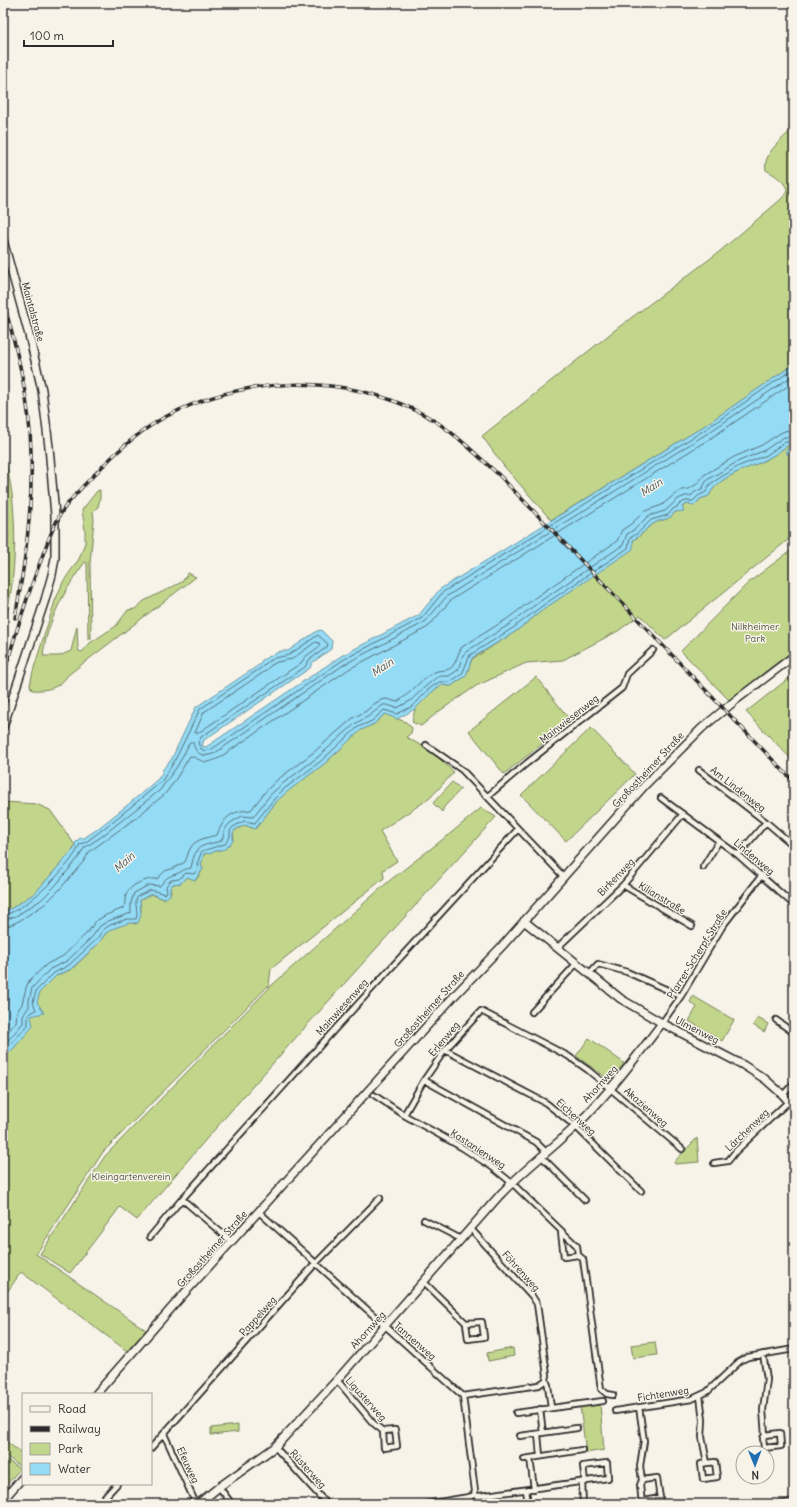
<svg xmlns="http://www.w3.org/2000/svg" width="797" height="1507" font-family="Delius,sans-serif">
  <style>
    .green { fill: #c2d68b; stroke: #76805b }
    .water { fill: #94dbf5; stroke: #6a95a4 }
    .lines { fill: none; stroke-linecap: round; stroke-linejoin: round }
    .shore { stroke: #55717c; stroke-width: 1 }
    .street-casing { stroke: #2b2b2b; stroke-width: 8 }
    .secondary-casing { stroke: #2b2b2b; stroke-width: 10 }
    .street { stroke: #f7f3e8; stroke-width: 4.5 }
    .secondary { stroke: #f7f3e8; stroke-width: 7 }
    .rail-casing { stroke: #2b2b2b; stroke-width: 3.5 }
    .rail { stroke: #f7f3e8; stroke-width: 2; stroke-dasharray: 6; stroke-linecap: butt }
    .labels { text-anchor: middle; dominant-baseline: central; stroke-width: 3; stroke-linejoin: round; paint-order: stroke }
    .street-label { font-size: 10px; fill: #2b2b2b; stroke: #f7f3e8 }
    .park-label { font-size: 10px; fill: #515643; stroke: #f7f3e8 }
    .water-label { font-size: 11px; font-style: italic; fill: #45575e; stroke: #f7f3e8 }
  </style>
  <rect width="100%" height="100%" fill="#f7f3e8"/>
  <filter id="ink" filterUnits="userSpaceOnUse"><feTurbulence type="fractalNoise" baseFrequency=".025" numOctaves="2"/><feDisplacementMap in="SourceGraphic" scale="8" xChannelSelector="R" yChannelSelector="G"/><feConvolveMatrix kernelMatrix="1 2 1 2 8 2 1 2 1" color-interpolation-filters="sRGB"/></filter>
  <g filter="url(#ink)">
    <!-- green -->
    <path class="green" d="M794 128V365L784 371 704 426 551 520 503 465 482 436 615 330 719 252 779 201 786 194 787 189C783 180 775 175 766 170 762 154 783 138 794 128Z
      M792 442 787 449 789 455 794 452V535L665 640 640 615 618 631 563 660 526 663 476 686 438 712 421 726 412 722 415 709 432 692 441 685 451 686 466 676 472 659 515 632 544 609 632 549 633 540C642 536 646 528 653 524 662 518 668 522 675 512L683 510 681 507 687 504 694 506 700 499 709 496C718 475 750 469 769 458 777 454 785 447 792 442Z
      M3 452 5 458C8 473 12 488 13 503 17 546 14 589 3 631Z
      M100 490V498L98 507 93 511 94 520 90 563 91 639 88 640 87 563 85 562C66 588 46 623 43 656H59L71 651 77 626 78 648 79 651 82 652 90 643 116 626 128 610 135 609 144 601 182 582 188 573 196 577 68 675C60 688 47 691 32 690L30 685 33 671 55 601 63 582 79 559 85 543V530L82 510 97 491Z
      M794 548V650L729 700 681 651 748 583Z
      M794 674V762L746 712Z
      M536 677 571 721 504 774 469 731Z
      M385 714 406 722 412 728 411 733 406 737 431 751 454 772 430 798 380 831 397 861 383 870 384 878 271 969 269 985 103 1152 36 1254 146 1330 127 1351 21 1272 3 1298V1058L14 1048 31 1016 40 992 56 976 72 969 99 943 105 934 112 929 129 922 136 924 141 910 140 900 151 894 164 899 171 892 170 888 173 884 181 883 187 877 196 880 203 869 201 865 204 854 220 850 234 839 233 833 235 830 245 825 252 828H256L277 801 287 791 324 764 361 730 374 724Z
      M591 728 635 774 566 841 521 795Z
      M452 782 461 789 444 807 442 812 433 803Z
      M4 802 36 804 50 810 75 845 72 851 35 893 12 908 3 912V804Z
      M481 808 496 817C375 950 253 1082 137 1220L120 1207 70 1273 40 1254 105 1156 271 986 389 881 451 833Z
      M693 996 734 1020 722 1041 689 1021 697 1007 690 1002Z
      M758 1018 768 1024 764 1032 753 1025Z
      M589 1038 624 1063 611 1081 576 1056Z
      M697 1138 699 1162 675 1164 674 1162Z
      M655 1342 657 1355 633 1358 631 1345Z
      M513 1348 514 1356 488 1361 487 1353Z
      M600 1404 604 1450 586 1453 580 1406Z
      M238 1425V1432L211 1435V1428Z
      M3 1439 23 1454V1465L21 1467 3 1454Z
      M3 1457 20 1469 3 1489Z"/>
    <!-- water -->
    <path class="water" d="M794 365V452L789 455 785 452 792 442C785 447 777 454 769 458 750 469 718 475 709 496L700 499 694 506 687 504 682 507 684 511 675 512C668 522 662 518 653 524 646 528 641 536 633 540V549L544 609 515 632 472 658 466 676 451 686 441 685 432 692 415 709 397 719 385 714 374 724 361 730 324 764 287 792 277 801 256 828 255 829 245 825 235 830 233 833V841L225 849 216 851 209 854 207 853 204 854 201 865 203 869 195 880 187 877 181 883 173 884 170 888V895C163 902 158 895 151 894L140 900 141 915 138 923H129L112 929 105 934 99 943 71 969 56 976 40 992 37 1002 44 1013 31 1016 33 1026 14 1048 3 1058V912L12 908 35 893 72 851 75 848V843L80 838H84L96 830 130 803 158 779 162 773 163 769 171 760 196 707 259 665 262 660 281 651H288L317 631 321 630 332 641 331 649 312 663 310 668 204 740 202 746 206 747 341 656 419 615 440 589 704 426 784 371Z"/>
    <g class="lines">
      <!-- shore -->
      <path class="shore" d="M316 642 319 643 320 646 305 657 301 663 198 733H195L204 712 264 672 270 666 277 662 292 659Z
        M3 915C24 913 74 863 80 844L86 842 98 833 132 806 161 782 174 762 200 709 261 668 266 663 275 658 289 655 318 635 328 644 327 647 309 660 305 667 201 737 198 743 201 749 206 751 212 749 343 660 422 618 443 592 706 429 786 374 794 370
        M3 920 16 916 41 900 55 886 79 857 84 848 101 837 160 790 178 765 190 742H193C195 755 204 758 215 753L345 664 425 622 447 596 708 433 794 375
        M3 926H8L19 921 45 904 60 889 84 861 89 852 133 820 165 794 174 782 190 756C203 760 203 766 219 758L349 669 428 627 451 600 711 438 794 382
        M3 1038 16 1022 17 1012 22 1004 26 988 29 981 47 964 63 956 87 933 96 921 106 915 124 908C125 904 125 899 126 895 130 884 147 878 157 879L165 871 174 868 185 862C187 858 188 852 191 847 196 839 209 837 217 835 224 817 231 811 251 810L265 792 277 780 314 752 353 718 366 711 374 704 381 700 387 699 397 702C411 694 420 679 435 672 441 669 447 672 452 667 457 662 457 653 462 647L507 619 536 597 617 541 622 530 631 524 645 511 662 505 675 494 682 490 689 489 697 484 704 475 734 457 762 445 782 432 788 430 794 432
        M3 1046 23 1023V1015L29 1007V1000L32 988 50 969 67 961 92 937 100 926 108 921 131 913V903L134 893 149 885 160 886C166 878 167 877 176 874 182 872 183 869 191 868 196 844 199 847 221 841L224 835 225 829 230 823 242 816 253 817 270 795 281 785 318 757 356 723 369 716 383 705H387L397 708 410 701 426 686 436 678 441 676H449L458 670 463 655 467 651 510 624 539 602 623 545 627 534 635 529 648 516 665 511 678 499 685 496H691L696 491 702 489 707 480 737 462 765 450 784 437H790L794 439
        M3 1053 28 1025V1015L36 1010 33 1002 36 991 54 973 69 965 96 940 103 930 110 925 127 919H136C139 911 133 903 138 896L151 890 165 894 167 892 166 886 171 880 179 879 186 873 194 874 198 869 197 864 202 851 225 844 230 837V831L233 827 244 821 255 823 274 799 284 789 321 761 358 727 372 721 384 710 397 714 413 706 429 689 439 682H450L462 674 470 655 513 628 542 606 628 548 630 538 638 533 651 520 668 515 673 509 677 507 680 504 685 501H693L698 496 706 492 710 484 739 466 767 455 785 442H790L794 449"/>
      <!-- street casing -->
      <g class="street-casing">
        <path id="street" d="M426 745 462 770 563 876
          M699 770 766 822
          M488 796 527 763 622 688 627 674 653 650
          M661 798 738 855 794 905
          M738 855 766 822 794 846
          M703 867 719 841
          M623 885 692 926
          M558 947 623 885 683 814
          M589 974 598 964 627 972 681 996
          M532 1012 576 964
          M776 1020 794 1033
          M662 1023 681 996 722 927 762 875
          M445 1050 546 1103 575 1126 641 1191
          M424 1080 536 1142 546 1152
          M374 1095 404 1115 463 1148 492 1167 512 1183 577 1246 578 1255 564 1257 561 1232
          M783 1095 794 1083
          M404 1115 424 1080 445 1050 481 1011 568 1056 588 1070 682 1149
          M541 1156 585 1200
          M714 1163 728 1161 736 1151 789 1101
          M182 1199 232 1242
          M259 1212 463 1396 475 1491 474 1495 469 1497 426 1504
          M424 1220 461 1239
          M150 1237 182 1199 335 1029 518 829
          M578 1255 583 1259 601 1389 607 1394 613 1395
          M424 1282 466 1323 468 1339 484 1337 482 1322 466 1323
          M763 1354 767 1379 763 1410 765 1435 763 1438 764 1448 781 1446 780 1433 765 1435
          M337 1380 373 1423 383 1431 395 1430 397 1446 384 1448 383 1431
          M546 1380 548 1385 551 1408
          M463 1396 539 1385 546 1380 547 1375 537 1304 532 1296 471 1229
          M700 1396 703 1420 702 1437 707 1463 701 1464 703 1479 717 1477 715 1462 707 1463
          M639 1407 644 1441 640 1466 642 1480 640 1485 642 1504
          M540 1409 543 1433
          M615 1411 692 1399 707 1392 740 1361 748 1357 794 1349
          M516 1413 603 1401
          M164 1434 196 1504
          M538 1434 540 1456
          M520 1436 577 1428
          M275 1447 327 1504
          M151 1448 316 1263 380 1198
          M530 1458 534 1489
          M524 1459 582 1450
          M642 1480 657 1478 660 1498 643 1501
          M582 1482 583 1504
          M219 1487 232 1504
          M526 1490 528 1504
          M474 1495 479 1496 608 1478 607 1463 583 1466 585 1482
          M105 1497 117 1484
          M469 1497 470 1504
          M779 1504 794 1502"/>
      </g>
      <!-- secondary casing -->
      <g class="secondary-casing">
        <path id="secondary" d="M3 240 29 335 42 390 49 447 55 515V558L52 575 45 600 3 727
          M524 921 621 999 662 1023 743 1065 765 1079 783 1095 794 1107
          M96 1394 182 1296 455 995 504 944 646 784 702 728 736 700 794 656
          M3 1500 23 1477
          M198 1504 219 1487 275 1447 337 1380 499 1196C523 1170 551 1150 576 1126 608 1094 635 1059 662 1023"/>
      </g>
      <!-- street -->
      <use href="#street" class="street"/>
      <!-- secondary -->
      <use href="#secondary" class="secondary"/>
      <!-- rail casing -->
      <g class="rail-casing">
        <path id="rail" d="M3 300C17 350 30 400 31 452 33 508 25 563 15 618
          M3 678C14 638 26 599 41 560 47 543 53 525 63 510 72 497 84 485 95 474 116 452 140 430 167 416 244 376 341 373 419 412 450 427 474 453 499 475L794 782"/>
      </g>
      <!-- rail -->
      <use href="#rail" class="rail"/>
    </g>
  </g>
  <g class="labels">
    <!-- street labels -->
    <g class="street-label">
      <text transform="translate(33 312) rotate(75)">Maintalstraße</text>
      <text transform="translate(569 719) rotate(-38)">Mainwiesenweg</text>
      <text transform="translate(648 770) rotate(-47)">Großostheimer Straße</text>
      <text transform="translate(738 789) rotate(38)">Am Lindenweg</text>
      <text transform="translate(754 857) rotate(40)">Lindenweg</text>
      <text transform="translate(616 877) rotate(-46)">Birkenweg</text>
      <text transform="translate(662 898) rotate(31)">Kilianstraße</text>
      <text transform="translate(697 954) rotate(-58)">Pfarrer-Scherpf-Straße</text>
      <text transform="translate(342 1007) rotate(-48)">Mainwiesenweg</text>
      <text transform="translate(429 1009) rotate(-48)">Großostheimer Straße</text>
      <text transform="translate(697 1030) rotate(27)">Ulmenweg</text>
      <text transform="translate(444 1039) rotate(-50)">Erlenweg</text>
      <text transform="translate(600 1084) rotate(-48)">Ahornweg</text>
      <text transform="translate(646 1107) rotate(41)">Akazienweg</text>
      <text transform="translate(576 1117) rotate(42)">Eichenweg</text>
      <text transform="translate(747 1130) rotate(-44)">Lärchenweg</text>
      <text transform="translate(478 1149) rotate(33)">Kastanienweg</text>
      <text transform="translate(212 1249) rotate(-48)">Großostheimer Straße</text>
      <text transform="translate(521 1271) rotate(48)">Föhrenweg</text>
      <text transform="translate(258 1316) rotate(-48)">Pappelweg</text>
      <text transform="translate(368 1330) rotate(-48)">Ahornweg</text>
      <text transform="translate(415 1341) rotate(41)">Tannenweg</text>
      <text transform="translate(663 1394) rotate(-9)">Fichtenweg</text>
      <text transform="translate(366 1399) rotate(48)">Ligusterweg</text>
      <text transform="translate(188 1465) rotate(65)">Efeuweg</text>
      <text transform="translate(308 1469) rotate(48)">Rüsterweg</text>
    </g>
    <!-- park labels -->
    <g class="park-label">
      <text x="755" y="626">Nilkheimer<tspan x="755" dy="12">Park</tspan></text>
      <text x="131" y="1176">Kleingartenverein</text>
    </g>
    <!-- water labels -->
    <g class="water-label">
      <text transform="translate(651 487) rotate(-33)">Main</text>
      <text transform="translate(382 667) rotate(-33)">Main</text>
      <text transform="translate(124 862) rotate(-42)">Main</text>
    </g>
  </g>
  <!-- margin -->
  <rect width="797" height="1507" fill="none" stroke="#f7f3e8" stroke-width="16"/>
  <rect x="8" y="8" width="781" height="1491" fill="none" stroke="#2b2b2b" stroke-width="1.5" filter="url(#ink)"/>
  <!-- legend -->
  <rect x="22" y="1393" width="130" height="92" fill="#f7f3e8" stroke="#a5a39c"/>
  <rect x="30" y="1406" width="20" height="6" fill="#f7f3e8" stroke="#a5a39c"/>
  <text x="58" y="1413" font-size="12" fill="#2b2b2b">Road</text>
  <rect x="30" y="1426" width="20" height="6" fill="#2b2b2b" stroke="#a5a39c"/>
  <text x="58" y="1433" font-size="12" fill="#2b2b2b">Railway</text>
  <rect x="30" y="1443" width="20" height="12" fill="#c2d68b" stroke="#a5a39c"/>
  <text x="58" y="1453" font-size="12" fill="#2b2b2b">Park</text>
  <rect x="30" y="1463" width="20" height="12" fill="#94dbf5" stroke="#a5a39c"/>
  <text x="58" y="1473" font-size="12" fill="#2b2b2b">Water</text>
  <!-- north arrow -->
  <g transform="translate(755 1465) rotate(179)"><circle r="19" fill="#f7f3e8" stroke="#a5a39c"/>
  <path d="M0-3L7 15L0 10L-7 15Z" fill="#1f6fb2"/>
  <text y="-6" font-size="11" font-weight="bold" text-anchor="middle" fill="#2b2b2b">N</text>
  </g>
  <!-- scale -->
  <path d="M24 40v6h89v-6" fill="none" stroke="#2b2b2b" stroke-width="2"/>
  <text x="30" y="40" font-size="12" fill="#2b2b2b" stroke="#f7f3e8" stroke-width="3" paint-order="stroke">100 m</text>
</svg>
